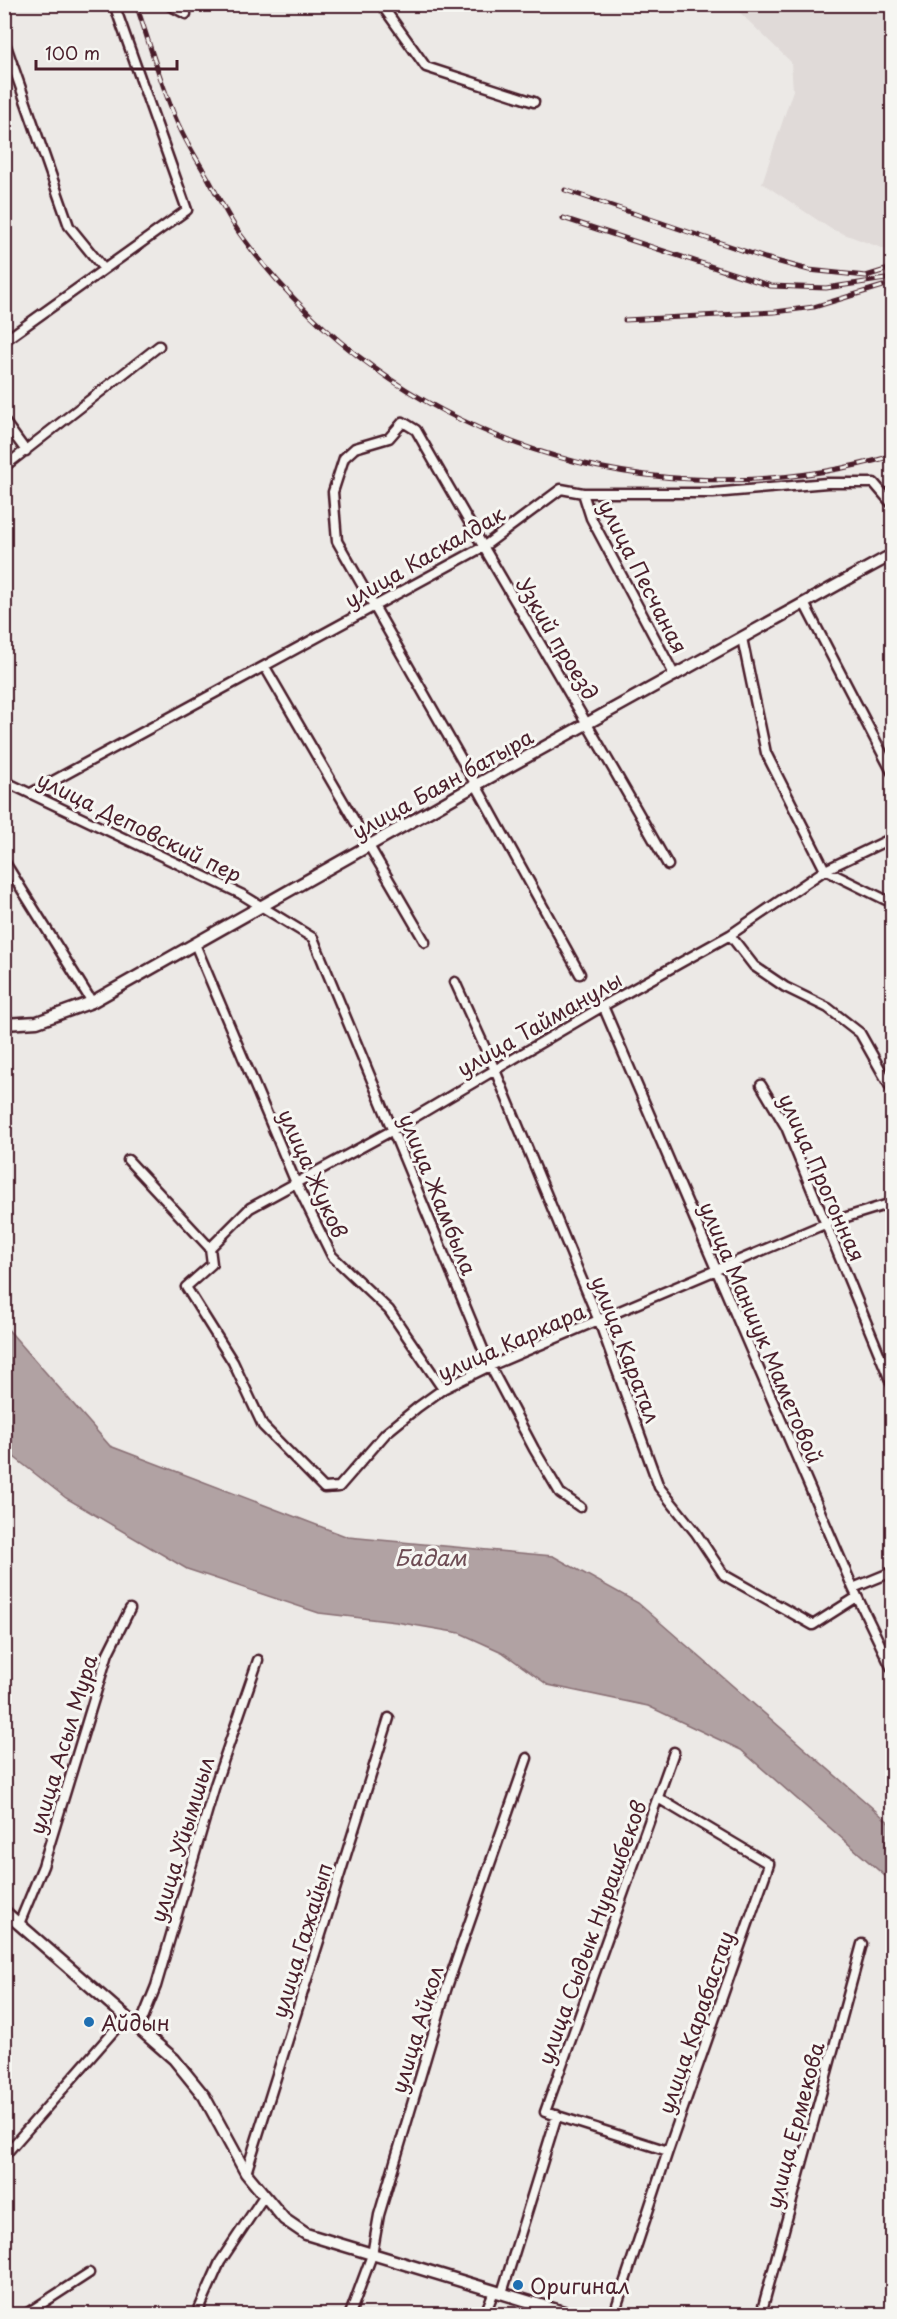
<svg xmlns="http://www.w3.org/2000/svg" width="897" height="2319" font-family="'Playpen Sans',sans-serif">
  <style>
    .built { fill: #e0dad8 }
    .water { fill: #b1a2a3; stroke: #886e73; stroke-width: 1.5 }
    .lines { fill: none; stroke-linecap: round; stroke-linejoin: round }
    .minor-casing { stroke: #4a1f2b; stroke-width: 13 }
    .tertiary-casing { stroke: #4a1f2b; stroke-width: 15 }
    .minor { stroke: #f6f6f2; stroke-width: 8 }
    .tertiary { stroke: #f6f6f2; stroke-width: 10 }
    .rail-casing { stroke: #4a1f2b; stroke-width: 5 }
    .rail { stroke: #f6f6f2; stroke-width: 3; stroke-dasharray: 9; stroke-linecap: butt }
    .poi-dot { fill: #1f6fb2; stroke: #f6f6f2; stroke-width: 2 }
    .labels { text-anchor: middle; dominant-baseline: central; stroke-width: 6; stroke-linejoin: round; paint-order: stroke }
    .street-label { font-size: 21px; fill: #4a1f2b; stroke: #f6f6f2 }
    .poi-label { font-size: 21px; fill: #4a1f2b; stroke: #f6f6f2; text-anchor: start }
    .water-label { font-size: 22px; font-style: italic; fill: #6e4d55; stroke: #f6f6f2 }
  </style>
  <rect width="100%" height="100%" fill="#ece9e6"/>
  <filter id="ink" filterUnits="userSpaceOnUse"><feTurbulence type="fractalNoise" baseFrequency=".0167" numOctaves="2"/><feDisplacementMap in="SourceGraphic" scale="12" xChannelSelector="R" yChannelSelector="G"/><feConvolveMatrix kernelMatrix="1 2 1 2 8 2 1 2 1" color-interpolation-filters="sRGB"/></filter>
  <g filter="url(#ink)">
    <!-- built -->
    <path class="built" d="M732 5H892V252L831 229 762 183 793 90 791 62Z"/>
    <!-- water -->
    <path class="water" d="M5 1326 110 1446 348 1537 553 1556 638 1603 892 1825V1882L741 1750 648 1706 548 1685 502 1652 460 1633 396 1622 319 1613 187 1569 66 1498 5 1450Z"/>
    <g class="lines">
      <!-- minor casing -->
      <g class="minor-casing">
        <path id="minor" d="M167 4 186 14
          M381 4 426 67 534 102
          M4 40 69 226 104 269
          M4 341 187 210 114 4
          M4 421 26 451
          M4 467 159 346
          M583 493 591 518 675 676
          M804 603 892 772
          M742 638 766 753 825 870 892 903
          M265 667 425 942
          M4 781 241 894 313 938 490 1366 534 1449 560 1493 580 1507
          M31 793 483 547 561 489 583 493H713L827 483H874L892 504
          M4 861 92 1002
          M730 935 754 966 785 987 828 1008 860 1033 892 1090
          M195 944 296 1183 332 1256 389 1310 443 1389
          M580 974 476 785 337 541 333 492 344 458 355 448 389 438 403 422 416 430C499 576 586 719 668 865
          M455 982 495 1070 599 1321 659 1487 696 1533 724 1575 813 1625 857 1597
          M603 1006 853 1588 892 1669
          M761 1085 786 1127 892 1385
          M128 1160 210 1248 212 1264 186 1287 233 1362 263 1426 324 1488 339 1487 386 1433 418 1407 443 1389 490 1366 827 1223 892 1203
          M210 1248 250 1208 393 1130 603 1006 730 935 825 870 892 838
          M853 1588 892 1572
          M19 1924 43 1866 108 1653 130 1609
          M139 2028 156 1986 215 1785 258 1660
          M668 2151 545 2112 674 1752
          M4 2156 126 2017
          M246 2173 389 1718
          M502 2293 557 2115
          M26 2314 89 2273
          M197 2314 220 2262 264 2196
          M350 2314 372 2255 379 2215 447 1987 527 1758
          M485 2314 494 2291
          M614 2314 668 2151 769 1864 658 1798
          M761 2314 862 1944"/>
      </g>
      <!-- tertiary casing -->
      <g class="tertiary-casing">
        <path id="tertiary" d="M4 1024 37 1022 92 1002 476 785 864 570 886 558H892
          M4 1911 174 2059 204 2096 246 2173 284 2219 306 2234 570 2314"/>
      </g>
      <!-- minor -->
      <use href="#minor" class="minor"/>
      <!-- tertiary -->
      <use href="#tertiary" class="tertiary"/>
      <!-- rail casing -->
      <g class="rail-casing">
        <path id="rail" d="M136 4C149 42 160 81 175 117 184 139 196 158 208 178 219 198 229 220 243 238 393 442 651 525 892 456
          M565 190 765 258 809 270 866 276 892 268
          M563 218 771 286 826 288 892 278
          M625 320 775 312 814 307 883 286"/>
      </g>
      <!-- rail -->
      <use href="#rail" class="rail"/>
    </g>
  </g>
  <!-- markers -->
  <g class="poi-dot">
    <circle cx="89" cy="2022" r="6"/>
    <circle cx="518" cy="2285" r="6"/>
  </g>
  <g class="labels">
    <!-- street labels -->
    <g class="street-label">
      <text transform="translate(424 556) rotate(-30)">улица Каскалдак</text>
      <text transform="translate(644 576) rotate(63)">улица Песчаная</text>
      <text transform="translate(558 638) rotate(59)">Узкий проезд</text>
      <text transform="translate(442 783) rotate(-29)">улица Баян батыра</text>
      <text transform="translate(140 826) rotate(26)">улица Деповский пер</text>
      <text transform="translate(539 1023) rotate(-30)">улица Тайманулы</text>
      <text transform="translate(314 1173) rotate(66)">улица Жуков</text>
      <text transform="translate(823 1177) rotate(66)">улица Прогонная</text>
      <text transform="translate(439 1194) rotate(68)">улица Жамбыла</text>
      <text transform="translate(762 1332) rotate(67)">улица Маншук Маметовой</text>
      <text transform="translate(511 1341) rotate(-24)">улица Каркара</text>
      <text transform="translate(627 1349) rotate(69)">улица Каратал</text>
      <text transform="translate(62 1744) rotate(-73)">улица Асыл Мура</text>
      <text transform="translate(181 1839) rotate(-73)">улица Уйымшыл</text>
      <text transform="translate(591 1932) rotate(-70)">улица Сыдык Нурашбеков</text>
      <text transform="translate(301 1940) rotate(-73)">улица Гажайып</text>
      <text transform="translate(695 2022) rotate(-71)">улица Карабастау</text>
      <text transform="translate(416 2029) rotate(-73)">улица Айкол</text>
      <text transform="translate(794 2125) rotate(-75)">улица Ермекова</text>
    </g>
    <!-- poi labels -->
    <g class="poi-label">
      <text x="101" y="2022">Айдын</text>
      <text x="530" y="2285">Оригинал</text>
    </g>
    <!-- water labels -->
    <g class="water-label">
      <text x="431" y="1556">Бадам</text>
    </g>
  </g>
  <!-- margin -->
  <rect width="897" height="2319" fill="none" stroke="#f6f6f2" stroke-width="24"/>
  <rect x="12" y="12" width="873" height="2295" fill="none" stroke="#4a1f2b" stroke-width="2" filter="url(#ink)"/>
  <!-- scale -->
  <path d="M36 60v9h141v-9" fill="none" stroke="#4a1f2b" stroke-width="3"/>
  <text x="45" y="60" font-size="18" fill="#4a1f2b" stroke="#f6f6f2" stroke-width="4.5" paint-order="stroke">100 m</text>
</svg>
